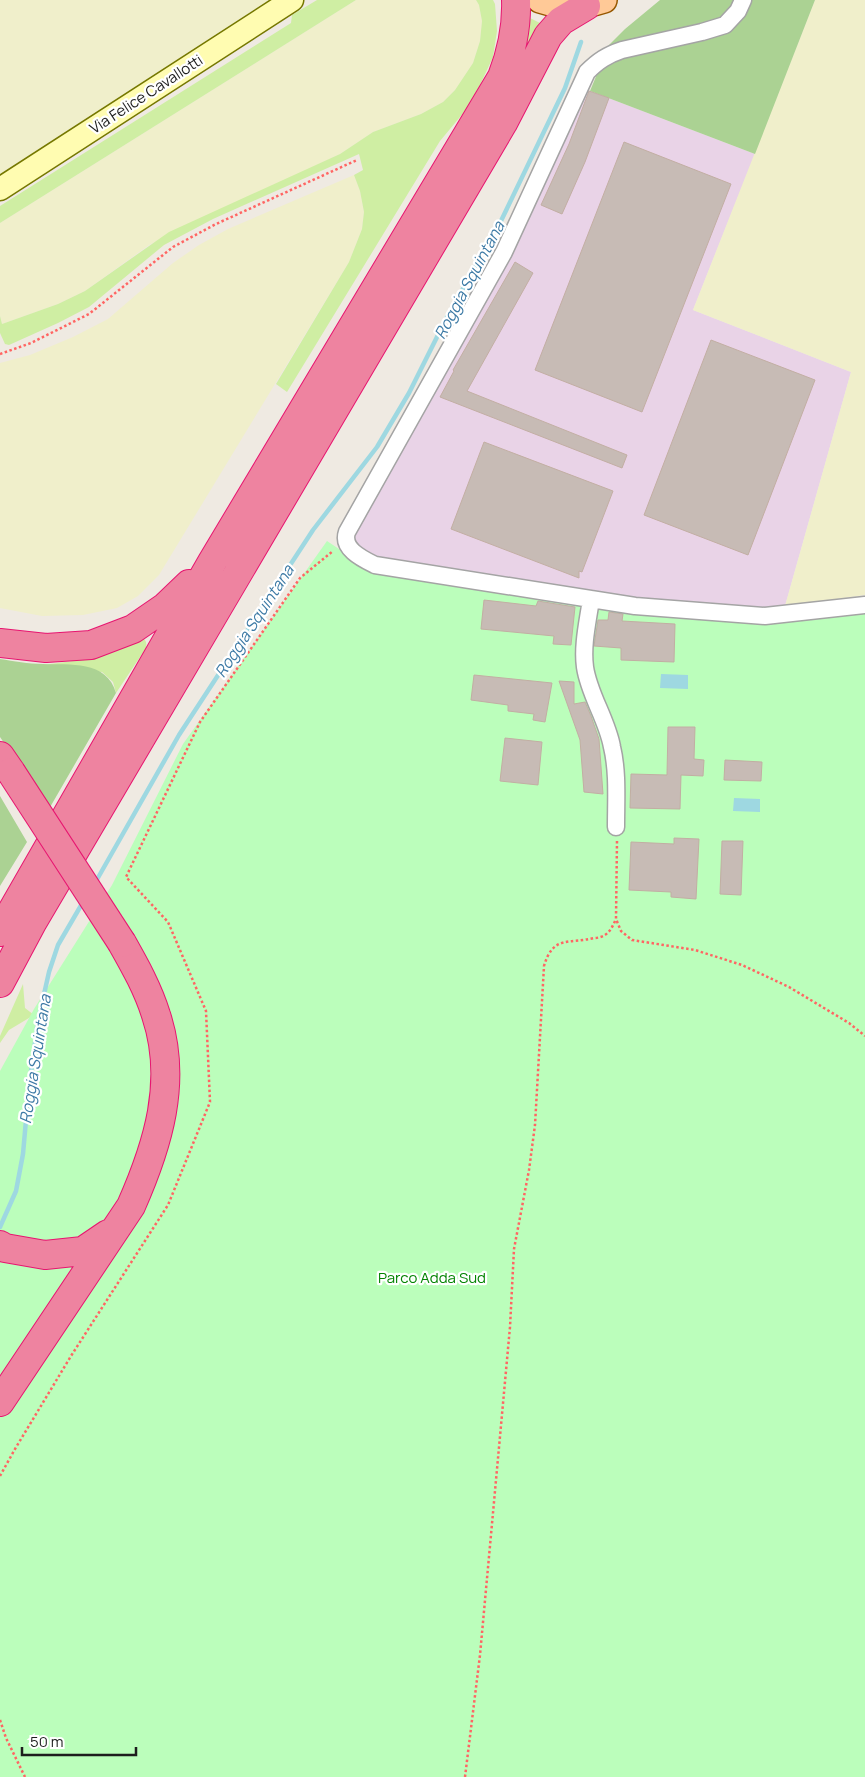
<svg xmlns="http://www.w3.org/2000/svg" width="865" height="1777" font-family="Manrope,sans-serif">
  <style>
    .industrial { fill: #e9d3e7 }
    .farmland { fill: #f0efcb }
    .grass { fill: #cfeea3 }
    .forest { fill: #abd293 }
    .park { fill: #bbfebb }
    .water { fill: #9ed8e1 }
    .lines { fill: none; stroke-linecap: round; stroke-linejoin: round }
    .stream { stroke: #9ed8e1; stroke-width: 4.5 }
    .building { fill: #c7bbb5; stroke: #c2aea3 }
    .street-casing { stroke: #a4a4a4; stroke-width: 19 }
    .secondary-casing { stroke: #767800; stroke-width: 25 }
    .primary-casing { stroke: #965700; stroke-width: 28 }
    .highway-casing { stroke: #e71570; stroke-width: 30 }
    .path { stroke: #ff6563; stroke-width: 2.5; stroke-dasharray: 2.5 2.5; stroke-linecap: butt }
    .street { stroke: #fff; stroke-width: 16 }
    .secondary { stroke: #fffcb1; stroke-width: 22 }
    .primary { stroke: #ffc997; stroke-width: 25 }
    .highway { stroke: #ee83a0; stroke-width: 28 }
    .highway-bridge-casing { stroke: #e71570; stroke-width: 30; stroke-linecap: butt }
    .highway-bridge { stroke: #ee83a0; stroke-width: 28 }
    .labels { text-anchor: middle; dominant-baseline: central; stroke-width: 4.5; stroke-linejoin: round; paint-order: stroke }
    .street-label { font-size: 15px; fill: #1d1d1d; stroke: #fff }
    .park-label { font-size: 15px; fill: #038402; stroke: #fff }
    .water-label { font-size: 16px; font-style: italic; fill: #3d7aa5; stroke: #fff }
  </style>
  <rect width="100%" height="100%" fill="#efeae2"/>
  <!-- industrial -->
  <path class="industrial" d="M579 88 590 91 755 154 693 310 851 372 785 606 765 616 375 565 347 532 504 252Z"/>
  <!-- farmland -->
  <path class="farmland" d="M0 0H276L0 176Z
    M356 0H476L479 5 482 21 480 41 473 63 455 90 443 102 421 114 373 132 340 154 149 245 85 291 58 304 2 324 0 316V223Z
    M815 0H865V595L785 606 851 372 693 310Z
    M354 175 360 191 364 212 362 229 349 262 159 575 138 596 117 608 83 615 42 616 0 608V363L30 355 73 337 108 319 173 263 199 245 228 229Z"/>
  <!-- grass -->
  <path class="grass" d="M317 0H356L0 223V206L291 23 292 15Z
    M476 0H493L495 4 497 31 493 57 480 85 465 111 440 141 287 392 276 384 349 262 362 229 364 212 360 191 354 175 363 170 359 154 213 219 164 245 89 307 58 323 9 345 5 344 0 333V316L2 324 58 304 85 291 169 232 340 154 373 132 421 114 443 102 455 90 473 63 480 41 482 21 479 5Z
    M526 16 544 25 523 56Z
    M140 637C146 639 147 642 146 648L116 693 113 682 102 672 42 665 73 661 98 654Z
    M23 984 25 1008 34 1015 9 1030 0 1043V1036Z"/>
  <!-- forest -->
  <path class="forest" d="M660 0H815L755 154 590 91 609 45 625 29Z
    M0 659C14 661 28 664 43 664 69 665 107 660 116 693L49 809 0 737Z
    M0 796 27 842 0 886Z"/>
  <!-- park -->
  <path class="park" d="M327 541 369 569 635 611 769 624 865 611V1777H0V1071L34 1009 112 885 183 744Z"/>
  <!-- water -->
  <path class="water" d="M661 674 688 675V689L660 688Z
    M734 798 760 799V812L733 811Z"/>
  <g class="lines">
    <!-- stream -->
    <path class="stream" d="M95 883 179 735 313 530 377 447 409 393 446 319 500 223 565 88 581 42
      M0 1227 16 1191 23 1154 29 1086 38 1021 49 972 58 945 83 902"/>
  </g>
  <!-- building -->
  <path class="building" d="M589 91 609 98 585 162 562 214 541 205 569 144Z
    M624 142 731 184 642 412 535 370Z
    M515 262 533 273 467 391 627 455 622 468 440 397 454 371 453 370Z
    M711 340 815 380 748 555 644 515Z
    M484 442 613 491 582 572 579 571V578L451 529Z
    M484 600 536 606 538 601 575 607 571 645 553 644 554 636 481 629Z
    M609 612 623 614 622 621 675 624 674 662 621 660V648L594 646 598 620H608Z
    M474 675 552 683 545 722 533 720 534 714 508 711V705L471 700Z
    M559 681 574 682V704L585 702 591 716 599 739 603 794 584 792 580 740Z
    M668 727H695L694 759 704 760 703 776 681 775 680 809 630 808 631 774 667 775Z
    M505 738 542 742 538 785 500 781Z
    M725 760 762 762 761 781 724 780Z
    M674 838 699 839 696 899 671 897V892L629 890 631 842 674 844Z
    M722 841H743L741 895 720 894Z"/>
  <g class="lines">
    <!-- street casing -->
    <g class="street-casing">
      <path id="street" d="M743 0 738 11 725 25 702 32 622 50C607 55 598 61 587 72L504 252 347 532C341 549 363 559 375 565L635 606 765 616 865 605
        M591 599C588 621 582 645 585 667 589 695 607 719 612 747 618 772 616 800 616 827"/>
    </g>
    <!-- secondary casing -->
    <g class="secondary-casing">
      <path id="secondary" d="M0 189 292 0"/>
    </g>
    <!-- primary casing -->
    <g class="primary-casing">
      <path id="primary" d="M540 0C565 8 579 8 604 0"/>
    </g>
    <!-- highway casing -->
    <g class="highway-casing">
      <path id="highway" d="M0 643 46 648 91 645 133 629 165 607 189 584
        M0 756 11 772
        M0 932 212 562 502 77C512 51 517 28 516 0
        M0 983 32 923 503 123 548 36 561 21 586 6
        M0 1245 5 1248 45 1255 83 1251 108 1234
        M0 1402 131 1206C158 1145 178 1081 156 1015 148 989 135 966 122 943"/>
    </g>
    <!-- path -->
    <path class="path" d="M0 354 31 343 89 314 173 247 216 224 357 160
      M617 841 616 919 621 931 632 940 695 950 742 965 789 987 849 1023 865 1036
      M0 1476 15 1449 71 1356 168 1205 210 1102 206 1011 168 922 126 877 200 722 300 578 333 551
      M0 1720 6 1738 25 1777
      M465 1777 480 1655 510 1327 514 1249 529 1170 535 1125 544 966C553 935 569 944 594 938 598 938 602 937 605 935 611 931 613 925 616 919"/>
    <!-- street -->
    <use href="#street" class="street"/>
    <!-- secondary -->
    <use href="#secondary" class="secondary"/>
    <!-- primary -->
    <use href="#primary" class="primary"/>
    <!-- highway -->
    <use href="#highway" class="highway"/>
    <!-- highway-bridge casing -->
    <g class="highway-bridge-casing">
      <path id="highway-bridge" d="M11 772 122 943"/>
    </g>
    <!-- highway-bridge -->
    <use href="#highway-bridge" class="highway-bridge"/>
  </g>
  <g class="labels">
    <!-- street labels -->
    <g class="street-label">
      <text transform="translate(146 94) rotate(-33)">Via Felice Cavallotti</text>
    </g>
    <!-- park labels -->
    <g class="park-label">
      <text x="432" y="1277">Parco Adda Sud</text>
    </g>
    <!-- water labels -->
    <g class="water-label">
      <text transform="translate(469 280) rotate(-62)">Roggia Squintana</text>
      <text transform="translate(254 621) rotate(-57)">Roggia Squintana</text>
      <text transform="translate(35 1059) rotate(-81)">Roggia Squintana</text>
    </g>
  </g>
  <!-- scale -->
  <path d="M22 1747v8h114v-8" fill="none" stroke="#1d1d1d" stroke-width="2.5"/>
  <text x="30" y="1747" font-size="15" fill="#1d1d1d" stroke="#ffffff" stroke-width="4" paint-order="stroke">50 m</text>
</svg>
